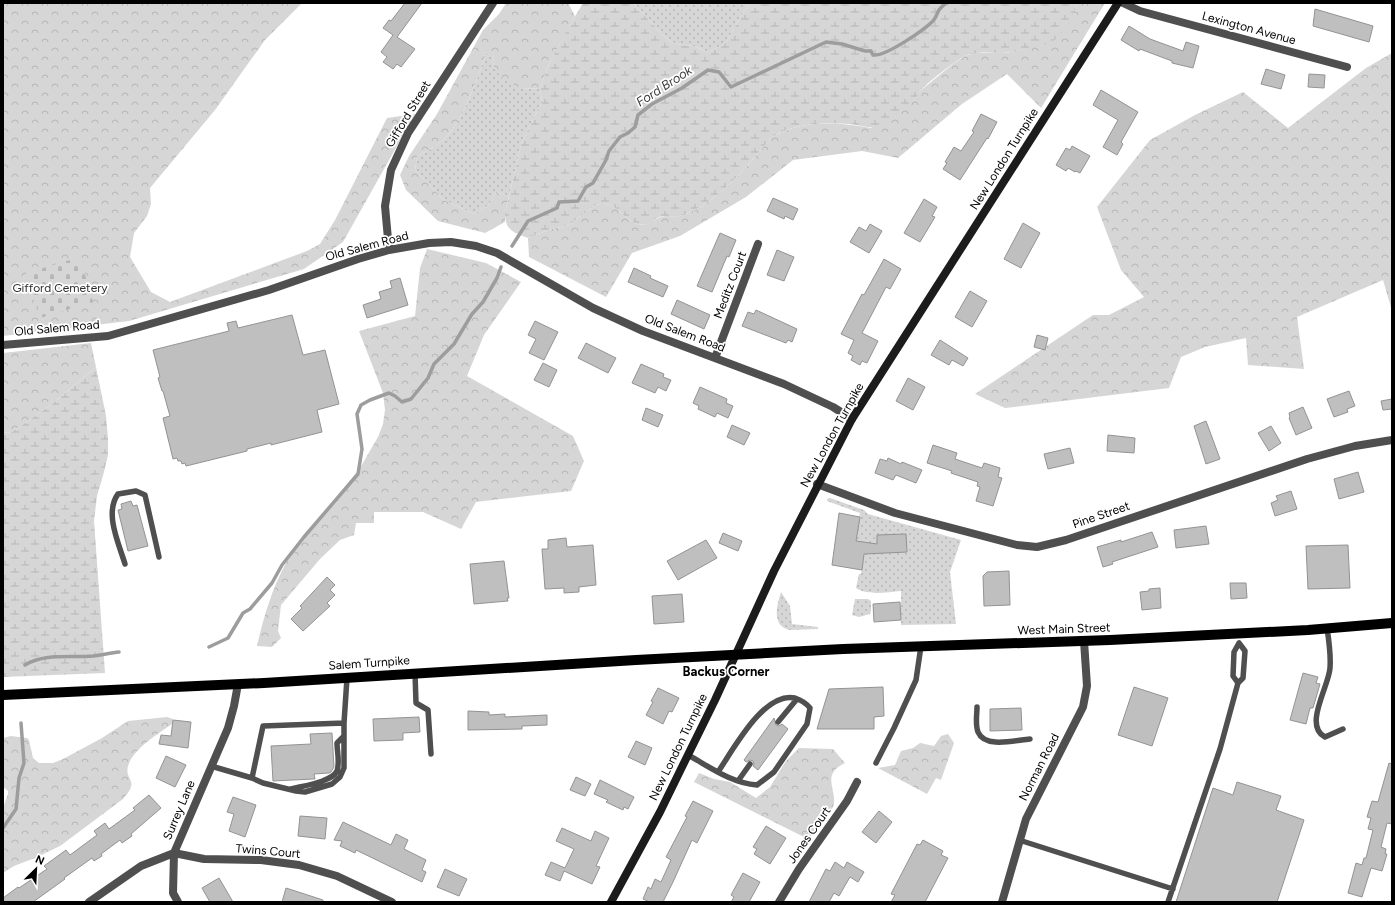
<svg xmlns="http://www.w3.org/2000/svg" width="1395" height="905" font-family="Figtree,sans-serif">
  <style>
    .grass { fill: url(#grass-dots) }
    .forest { fill: url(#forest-crowns) }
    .wetland { fill: url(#wetland-marsh) }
    .cemetery { fill: url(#cemetery-stones) }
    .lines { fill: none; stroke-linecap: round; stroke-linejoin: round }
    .stream { stroke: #9d9d9d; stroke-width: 3.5 }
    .building { fill: #bfbfbf; stroke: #939393 }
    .lane { stroke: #4f4f4f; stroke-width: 5.5 }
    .street { stroke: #4f4f4f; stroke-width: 8 }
    .secondary { stroke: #1c1c1c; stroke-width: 8 }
    .primary { stroke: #000; stroke-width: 10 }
    .labels { text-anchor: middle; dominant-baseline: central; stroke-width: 3.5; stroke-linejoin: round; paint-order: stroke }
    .street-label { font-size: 12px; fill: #000; stroke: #fff }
    .park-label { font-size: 12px; fill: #2d2d2d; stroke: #fff }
    .water-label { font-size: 13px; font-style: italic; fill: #3e3e3e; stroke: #fff }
    .neighbourhood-label { font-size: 13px; font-weight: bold; fill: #000; stroke: #fff }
  </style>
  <defs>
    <pattern id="grass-dots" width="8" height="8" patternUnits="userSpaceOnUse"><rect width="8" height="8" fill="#d6d6d6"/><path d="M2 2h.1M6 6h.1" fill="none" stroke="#b6b6b6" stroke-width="1.8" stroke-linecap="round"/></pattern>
    <pattern id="forest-crowns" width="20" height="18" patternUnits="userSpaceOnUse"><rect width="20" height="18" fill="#d6d6d6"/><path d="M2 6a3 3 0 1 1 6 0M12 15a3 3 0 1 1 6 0" fill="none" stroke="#b6b6b6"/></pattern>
    <pattern id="wetland-marsh" width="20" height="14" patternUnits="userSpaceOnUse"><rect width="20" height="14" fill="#d6d6d6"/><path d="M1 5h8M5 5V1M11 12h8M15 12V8" fill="none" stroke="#b6b6b6"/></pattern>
    <pattern id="cemetery-stones" width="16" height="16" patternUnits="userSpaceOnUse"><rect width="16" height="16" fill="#d6d6d6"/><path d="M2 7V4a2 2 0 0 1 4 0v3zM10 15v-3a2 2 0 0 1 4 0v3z" fill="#b6b6b6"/></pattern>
  </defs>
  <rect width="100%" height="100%" fill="#fff"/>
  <!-- grass -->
  <path class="grass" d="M633 3H751L742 14 727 41 723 45 708 52 693 46 681 45 671 42 662 34Z
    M486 54H493L494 67 521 88 540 89 542 102 522 141 509 196 496 192 489 205 474 214 444 200 415 170 417 157C428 150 442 143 450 133 467 110 476 81 486 54Z
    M830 498 864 510 868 514 961 540 950 572 956 624 901 625V591C888 592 867 596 856 588L859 574H861L864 552 860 551 862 542 856 541 860 513 827 501V499Z
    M781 592 790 606 792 624 818 627V629L789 630C771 625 777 605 781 592Z
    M855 599H868L871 601V611L870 614 859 617 852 615Z"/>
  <!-- forest -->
  <path class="forest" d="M3 3H302L265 40 215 110 150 188 151 204 147 216 134 233 130 257 151 292 170 302 307 251 320 244 335 220 387 118 415 114 343 242 304 269 129 321 3 336Z
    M506 3H570L569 5 575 16 547 68 540 89 521 88 502 79 494 67 493 54H486C476 81 467 110 450 133 442 143 428 150 417 157L415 170 444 200 474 214 489 205 496 192 509 196 505 213V222L485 233 438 221 406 190 400 175 409 156 437 114 483 30 499 14Z
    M1078 3H1105L1041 108 1007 74 962 104 898 158 862 151 793 160 746 197 680 236 632 253 606 297 529 257 528 238 548 230 569 225 594 206 603 203 613 206 628 219 637 224 646 225C652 221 659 217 666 216 673 216 677 217 684 215 721 200 746 167 771 138 799 119 839 122 871 128L914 100 920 91 953 64 965 56 974 53H1006L1025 49 1062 33Z
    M1392 53V311L1383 280 1297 317 1304 369 1248 365 1246 338 1205 347 1181 357 1169 388 1005 408 975 394 1093 315H1109L1144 297 1121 270 1097 207 1150 140 1195 115 1243 92 1288 128 1366 68Z
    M427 249 486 263 521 282 484 335 467 376 573 436 584 461 571 491 476 502 461 529 423 512H374V523H356L354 535 340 540 320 559 281 605 278 631 281 638 272 647 257 646C264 616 272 588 287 561L360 468 378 437 383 424 385 410 383 393 359 331 415 316 420 268Z
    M91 343 96 367 52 404 12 432 3 433V353Z
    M167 717 173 719 172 724C158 734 133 749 128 766 124 781 141 779 123 799L60 846 35 858 14 866 3 873V808L8 794V791L3 787V738L11 736 27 738 29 740 33 758 39 763H53L63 759 102 738 128 721Z
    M948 734 954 743 941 780 936 778 927 794 878 768 895 765 901 751 913 748 920 743 934 746 941 736Z
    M799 748 833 749 845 763C819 775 839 792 833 807 827 818 816 829 808 839L694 782 699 773 714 779 730 782 756 798 770 787 786 761Z"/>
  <!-- wetland -->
  <path class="wetland" d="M583 3H633L662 34 671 42 681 45 693 46 708 52 723 45 727 41 742 14 751 3H1078C1072 14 1067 31 1056 39 1049 45 1011 53 1001 53 989 53 976 51 965 56 955 61 927 83 920 91 918 94 917 97 915 99 908 107 889 124 879 127 869 129 860 125 850 124 823 122 793 123 771 138 746 167 721 200 684 215 677 217 673 216 666 216 659 216 652 221 647 225L637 224 628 219 613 206 603 203 594 206 569 225 548 230 528 238C514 232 505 231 505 213L522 141 542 102 540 89 547 68 567 30Z
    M96 367 106 416 108 438V455L104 472 97 496 94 521 105 673 3 677V433L12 432 52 404Z"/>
  <!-- cemetery -->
  <path class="cemetery" d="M80 257 93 302 40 318 26 273Z"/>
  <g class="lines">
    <!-- stream -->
    <path class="stream" d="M512 246 528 221 557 208 559 202 578 201 586 187 593 183 606 160 609 151 620 137 628 133 635 127 638 115 652 104 682 88 708 70 719 72 731 87 826 42 842 44 865 51H871L873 55C885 57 924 30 933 21 936 18 937 13 939 10 941 7 944 5 946 3
      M209 647 228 638 243 613 250 609 272 583 282 565 304 537 358 474 362 449 357 414 361 405 370 400 389 393 395 396 402 402 411 399 428 378 434 364 454 344 472 314 483 302 497 278 501 267
      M25 665C45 653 70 658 93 656 102 655 110 653 119 652
      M3 828 16 809 19 778 24 763 21 723"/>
  </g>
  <!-- building -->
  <path class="building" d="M405 3H422L397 37 415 49 401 67 397 64 393 69 383 62 387 57 381 52 393 35 383 28 389 20 391 21Z
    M1315 9 1373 26 1369 42 1313 26Z
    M1129 26 1150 39 1183 51 1186 42 1199 46 1193 68 1172 63V61L1140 49 1139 51 1121 40Z
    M1266 69 1285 75 1281 89 1261 84Z
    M1309 74 1325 75 1324 88 1308 87Z
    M1101 90 1138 112 1121 142 1123 144 1117 155 1103 147 1118 120 1093 105Z
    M981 114 997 122 988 139 987 138 960 180 943 169 947 163 945 162 954 147 961 151 974 132 972 131Z
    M1072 146 1090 156 1080 173 1076 171 1075 172 1068 168 1066 171 1056 165 1066 148 1070 150Z
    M773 198 798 209 793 220 785 216 784 219 767 211Z
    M924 199 937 207 932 216 935 217 920 242 904 233Z
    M1023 223 1040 233 1021 268 1004 259Z
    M870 224 882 231 869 253 850 242 859 227 866 231Z
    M720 233 736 240 729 257 727 256 712 292 697 286Z
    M777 250 794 257 784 281 767 275Z
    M884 259 901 269 890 289 886 287 862 333 878 341 867 363 862 361 860 365 851 360 853 356 848 353 854 340 841 334 862 294 864 295Z
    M634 268 651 276 650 278 668 286 663 297 628 282Z
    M400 278 408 305 367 318 363 305 381 299 379 292 392 288 390 281Z
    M970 291 987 301 972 327 955 317Z
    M677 300 710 315 704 329 671 314Z
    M756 310 797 329 792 342 788 340 786 343 742 326 748 312 754 314Z
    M292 315 303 355 325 350 339 404 317 410 322 432 271 445V443L247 449V451L186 466 185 463 182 464 181 461H178L177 458 173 459 163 418 170 416 163 391H162L158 378 160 377 153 350 229 331 227 323 236 321 238 328Z
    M535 321 558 332 544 360 529 353 536 339 528 335Z
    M1037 335 1048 338 1045 350 1034 347Z
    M940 340 968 358 963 366 952 360 949 365 931 355Z
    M586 343 616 358 608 373 578 358Z
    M543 363 557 370 549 387 534 380Z
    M641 364 664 374 663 377 671 380 666 391 658 387 655 393 632 383Z
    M908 378 925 387 913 410 896 401Z
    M700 387 727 399 726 403 733 406 728 418 717 413 715 417 698 409 699 406 693 403Z
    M1349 391 1355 406 1347 409 1348 412 1334 417 1327 399Z
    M1392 399V409L1383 410 1381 401Z
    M1303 407 1312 428 1296 435 1289 418 1290 417 1289 413Z
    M646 408 663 415 658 427 642 420Z
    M1206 421 1220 459 1206 464 1194 426Z
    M732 425 750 433 744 445 727 437Z
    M1271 426 1281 443 1269 451 1258 433Z
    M1108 435 1135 438 1134 453 1107 451Z
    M933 445 957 453 955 459 982 468 984 463 1000 468 998 477 1002 478 993 506 976 501 980 487 977 486 978 482 951 473 952 471 927 463Z
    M1070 448 1074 463 1048 469 1044 454Z
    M888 458 901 464 902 462 922 470 916 483 896 475 893 480 875 473 880 459 887 461Z
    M1358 472 1364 492 1339 499 1334 479Z
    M1291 491 1297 509 1275 516 1271 503 1278 500 1276 496Z
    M131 501 133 506 137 505 148 546 128 551 118 510 122 509 121 504Z
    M839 513 860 517 856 541 877 544V535L906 534 907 552 864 554 862 570 832 565Z
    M1206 526 1209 544 1176 548 1174 530Z
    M1152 532 1158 547 1112 562 1113 564 1103 567 1097 547 1121 540V542Z
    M723 533 742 541 738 551 719 543Z
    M566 538 567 547 593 545 596 585 579 587V592L564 593V588L545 589 542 549H548V540Z
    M706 540 717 558 678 580 667 561Z
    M1348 545 1350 588 1308 589 1306 546Z
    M504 561 509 598H507L508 601 474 604 470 564Z
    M1009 571 1010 605 984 606 983 576 987 572Z
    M327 577 335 585 330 590 335 595 327 603 330 606 303 631 291 619 302 608 300 606Z
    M1230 583H1246L1247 598 1231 599Z
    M1160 588 1161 608 1142 610 1140 592 1149 591V589Z
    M682 594 684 622 654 624 652 596Z
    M900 602 901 620 874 622 873 604Z
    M1303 673 1318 677 1316 683 1320 684 1313 708H1310L1306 724 1290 720Z
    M883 687 884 716 874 717V729H817L829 689Z
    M1134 687 1168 698 1152 746 1118 735Z
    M658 688 679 698 672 712 669 711 663 724 646 715 653 702 651 701Z
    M1021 708 1022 730 990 731V709Z
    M468 711 489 712V715L505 714V717L547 715V725L522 726V729L468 730Z
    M419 717 420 732 403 733V740L374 741 373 719Z
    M774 718 776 725 779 726 782 724 788 729 758 770 753 766 754 764 753 761 750 760 746 762 744 760Z
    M173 720 191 722 188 748 159 744 161 735 171 736Z
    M332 733 334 767 331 772 329 773 314 774 315 779H313L273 781 271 746 311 744 310 734Z
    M636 741 652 748 645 765 628 757Z
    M166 756 186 765 175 787 156 778Z
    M1389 763 1392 764V824L1387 823 1381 847 1386 849 1385 854H1387L1382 871 1371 868 1362 897 1348 893 1356 863 1362 865 1364 858H1366L1373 830 1368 829 1371 818 1367 817 1372 801 1378 802Z
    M576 777 591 784 585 796 570 790Z
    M600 780 634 797 628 809 624 807 623 810 606 802 608 800 594 794Z
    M1237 782 1281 796 1276 810 1304 820 1277 902H1176L1213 788 1233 795Z
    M149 795 161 808 131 834 132 836 122 843 120 840 101 854 102 856 94 861 92 858 64 878 65 879 33 902H3V898L18 887 19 888 47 869 44 866 66 850 70 855 97 835 94 831 105 823 109 829 135 810 133 808Z
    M233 797 256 805 245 837 229 831 234 814 227 812Z
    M693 801 713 811 697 843 692 840 673 882 663 902H650L643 899 648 887 651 889 655 879 661 882 671 860 666 857 687 817 685 816Z
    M879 811 892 822 876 843 862 832Z
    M300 816 327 818 325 839 298 836Z
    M343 822 391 845 396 834 408 840 404 849 426 860 422 870 426 872 422 882 356 850 355 853 340 846 342 841 334 840Z
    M766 826 786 838 770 864 754 854 757 849 753 847Z
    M562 828 591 841 595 831 609 838 596 866 600 867 592 884 564 871 560 881 545 875 551 862 565 868 574 849 556 841Z
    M923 840 943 851 941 855 948 858 925 902H891L895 895 891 894 917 844 920 845Z
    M835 862 844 868 847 862 864 872 858 882 850 877 839 896 834 893 829 902H809L826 869 830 871Z
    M445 869 467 879 459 896 437 887Z
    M743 873 760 882 749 902H731L734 897 731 895Z
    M219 878 233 902H210L202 888Z
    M286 888 323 900V902H282Z"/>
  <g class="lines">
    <!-- lane -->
    <path class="lane" d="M125 564C119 544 104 513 118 494L136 491 145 495 159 557
      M1327 628C1329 641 1331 655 1330 668 1329 686 1303 726 1325 737L1343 729
      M415 673 416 703 428 710 431 754
      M977 707C977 715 975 724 978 732 985 749 1016 740 1030 739
      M778 722 797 699
      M688 755C710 767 731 783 757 785L774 772 807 724 810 708C806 703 801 700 795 698 764 691 733 750 718 772
      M876 763 894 728 916 680 921 646
      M211 766 252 778 263 783 296 791 305 792 332 784 340 777 344 768V723L347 678
      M252 778 263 726 344 723
      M738 781 750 764
      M291 789C302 786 332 782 337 771 340 763 337 751 337 743L344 736
      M1019 840 1173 889
      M1168 902 1220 749 1238 683 1243 678 1245 651 1239 643 1234 652 1233 676 1238 683"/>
    <!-- street -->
    <path class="street" d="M1123 3 1140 11 1347 67
      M389 250 385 206 391 170 408 133 493 3
      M3 345 108 336 269 290 358 259 389 250 429 243 451 242 476 246 497 253 593 308 643 331 784 384 833 407 852 419
      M715 358 758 244
      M817 484 895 513 1017 545 1037 547 1066 540 1307 459 1355 446 1392 440
      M89 902 141 866 174 853 228 728 234 706 238 684
      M178 902 173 893 174 853 204 859 261 860 299 865 337 876 392 902
      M779 902 799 869 847 801 857 782
      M1002 902 1026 819 1083 707 1087 686 1084 641"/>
    <!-- secondary -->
    <path class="secondary" d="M611 902 660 812 681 769 715 700 774 571 852 419 1118 3"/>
    <!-- primary -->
    <path class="primary" d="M3 695 264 683 636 660 843 649 1110 640 1308 630 1392 623"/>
  </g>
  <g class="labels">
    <!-- street labels -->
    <g class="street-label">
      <text transform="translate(1249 28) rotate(15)">Lexington Avenue</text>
      <text transform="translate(408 114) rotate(-59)">Gifford Street</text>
      <text transform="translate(1004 159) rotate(-58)">New London Turnpike</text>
      <text transform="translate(367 246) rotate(-15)">Old Salem Road</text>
      <text transform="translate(730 285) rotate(-69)">Meditz Court</text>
      <text transform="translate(57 328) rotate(-5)">Old Salem Road</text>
      <text transform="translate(685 333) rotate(21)">Old Salem Road</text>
      <text transform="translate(832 435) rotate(-61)">New London Turnpike</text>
      <text transform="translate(1101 515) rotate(-19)">Pine Street</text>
      <text transform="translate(1064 629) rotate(-2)">West Main Street</text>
      <text transform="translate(369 663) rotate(-4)">Salem Turnpike</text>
      <text transform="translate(678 747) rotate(-64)">New London Turnpike</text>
      <text transform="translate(1039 767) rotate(-63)">Norman Road</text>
      <text transform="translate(179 810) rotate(-67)">Surrey Lane</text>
      <text transform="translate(809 835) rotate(-55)">Jones Court</text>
      <text transform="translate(268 851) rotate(5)">Twins Court</text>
    </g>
    <!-- park labels -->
    <g class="park-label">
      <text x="60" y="288">Gifford Cemetery</text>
    </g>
    <!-- water labels -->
    <g class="water-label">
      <text transform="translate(664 86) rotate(-33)">Ford Brook</text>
    </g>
    <!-- neighbourhood labels -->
    <g class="neighbourhood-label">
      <text x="726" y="671">Backus Corner</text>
    </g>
  </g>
  <!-- border -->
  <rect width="1395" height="905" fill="none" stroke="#000000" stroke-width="8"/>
  <!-- north arrow -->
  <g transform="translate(36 869) rotate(24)" stroke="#ffffff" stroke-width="3" paint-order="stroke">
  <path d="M0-3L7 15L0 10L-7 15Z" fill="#000000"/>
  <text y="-6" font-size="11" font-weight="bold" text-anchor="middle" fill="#000000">N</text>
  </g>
</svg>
